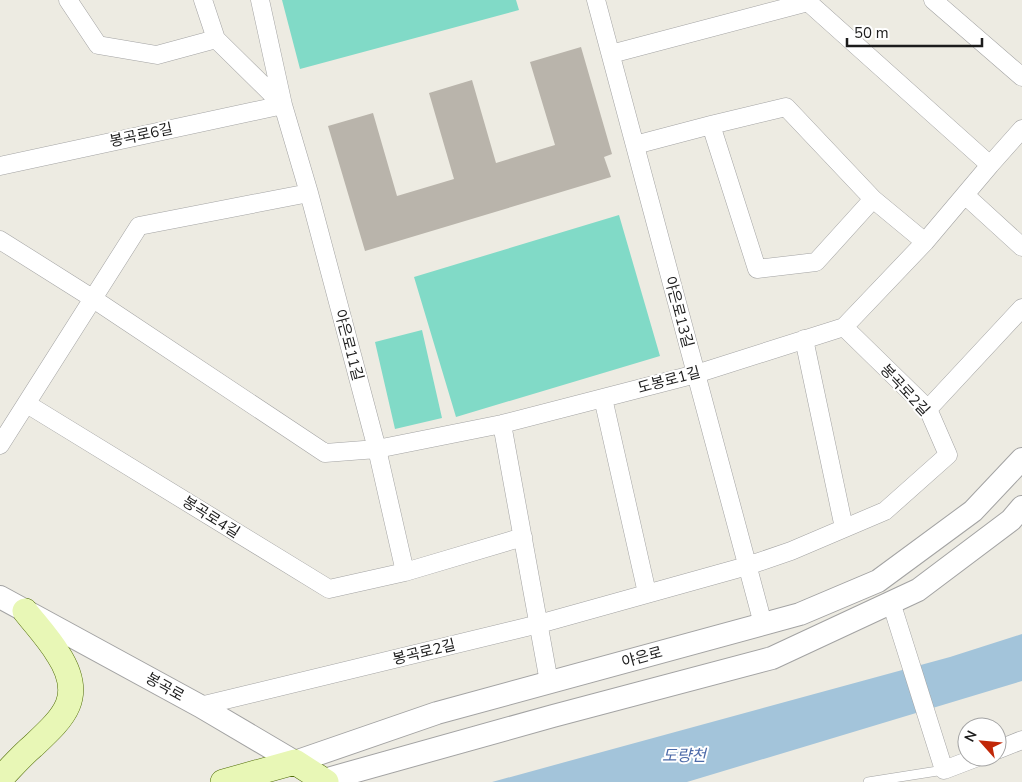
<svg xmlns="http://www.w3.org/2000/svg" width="1022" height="782" font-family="'Nunito Sans','Noto Sans KR',sans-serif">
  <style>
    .pitch { fill: #81dac7 }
    .water { fill: #a3c4da }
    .building { fill: #b9b4ab }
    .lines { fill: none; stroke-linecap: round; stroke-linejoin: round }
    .service-casing { stroke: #a3a3a3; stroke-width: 10 }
    .minor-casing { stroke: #a3a3a3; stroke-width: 19 }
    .tertiary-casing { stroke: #a3a3a3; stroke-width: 24 }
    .secondary-casing { stroke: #516e08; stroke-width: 26 }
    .service { stroke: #fff; stroke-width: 9 }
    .minor { stroke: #fff; stroke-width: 18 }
    .tertiary { stroke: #fff; stroke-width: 22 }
    .secondary { stroke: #e8f7b6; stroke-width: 25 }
    .labels { text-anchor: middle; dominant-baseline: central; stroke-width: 4; stroke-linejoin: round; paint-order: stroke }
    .street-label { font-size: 15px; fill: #1c1c1c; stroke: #fff }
    .water-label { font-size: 16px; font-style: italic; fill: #4c6aa8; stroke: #fff }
  </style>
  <rect width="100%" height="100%" fill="#edebe2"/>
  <!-- pitch -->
  <path class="pitch" d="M282 0H516L519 10 300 69Z
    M619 215 660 356 456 417 414 277Z
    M422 330 442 418 395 429 375 342Z"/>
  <!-- water -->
  <path class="water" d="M1022 634V681L687 782H492L950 657Z"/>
  <!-- building -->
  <path class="building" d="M581 47 612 154 604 157 611 177 365 251 328 126 373 113 397 196 454 179 429 93 472 80 496 163 555 145 530 62Z"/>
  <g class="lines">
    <!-- service casing -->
    <g class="service-casing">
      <path id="service" d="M868 782 944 770"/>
    </g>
    <!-- minor casing -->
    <g class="minor-casing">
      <path id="minor" d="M68 0 98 45 157 55 216 39
        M203 0 216 39 283 105
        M260 0 283 105 309 193 377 449 405 572 523 537
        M596 0 763 624
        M933 0 1022 77
        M611 54 808 2 990 165
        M711 125 757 269 816 262 873 199
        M635 145 711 125 786 107 873 199 925 242
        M0 166 283 105
        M965 195 1022 247
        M0 240 92 298 325 453 377 449 502 424 603 398 696 374 844 327 925 242 990 165 1022 129
        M804 339 844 528
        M603 398 647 593
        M27 404 329 589 405 572
        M928 409 1022 308
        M502 424 549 682
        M0 445 139 226 309 193
        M891 602 944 770 978 757
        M200 706 539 624 747 566 791 551 885 511 948 455 928 409 844 327
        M997 750 1022 740"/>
    </g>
    <!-- tertiary casing -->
    <g class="tertiary-casing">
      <path id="tertiary" d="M0 597 200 706 295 762 437 713 800 614 878 581 973 511 1022 459
        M324 780 553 716 772 658 918 590 1011 520 1022 507"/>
    </g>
    <!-- secondary casing -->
    <g class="secondary-casing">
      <path id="secondary" d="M0 779C11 768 21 756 33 746 64 717 86 697 58 654 49 639 36 625 25 611
        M223 782 295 762 326 782"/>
    </g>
    <!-- service -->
    <use href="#service" class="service"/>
    <!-- minor -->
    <use href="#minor" class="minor"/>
    <!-- tertiary -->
    <use href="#tertiary" class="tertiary"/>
    <!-- secondary -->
    <use href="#secondary" class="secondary"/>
  </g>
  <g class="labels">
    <!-- street labels -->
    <g class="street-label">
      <text transform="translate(141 135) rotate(-12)">봉곡로6길</text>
      <text transform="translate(679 312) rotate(75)">야은로13길</text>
      <text transform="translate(349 345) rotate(75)">야은로11길</text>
      <text transform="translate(669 380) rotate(-15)">도봉로1길</text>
      <text transform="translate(905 390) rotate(47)">봉곡로2길</text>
      <text transform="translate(211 517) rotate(32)">봉곡로4길</text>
      <text transform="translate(424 652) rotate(-14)">봉곡로2길</text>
      <text transform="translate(642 657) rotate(-15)">야은로</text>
      <text transform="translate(165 687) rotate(29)">봉곡로</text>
    </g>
    <!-- water labels -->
    <g class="water-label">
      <text x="684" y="756">도량천</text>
    </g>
  </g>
  <!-- north arrow -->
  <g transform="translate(982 742) rotate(297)"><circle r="24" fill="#ffffff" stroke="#a4a4a4"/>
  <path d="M0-4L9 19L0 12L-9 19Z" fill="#c12707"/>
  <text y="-8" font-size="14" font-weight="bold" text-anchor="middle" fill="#1c1c1c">N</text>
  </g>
  <!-- scale -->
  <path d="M847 38v8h135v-8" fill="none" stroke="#1c1c1c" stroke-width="2.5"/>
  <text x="854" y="38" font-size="15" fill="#1c1c1c" stroke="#ffffff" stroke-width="4" paint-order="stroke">50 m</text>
</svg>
